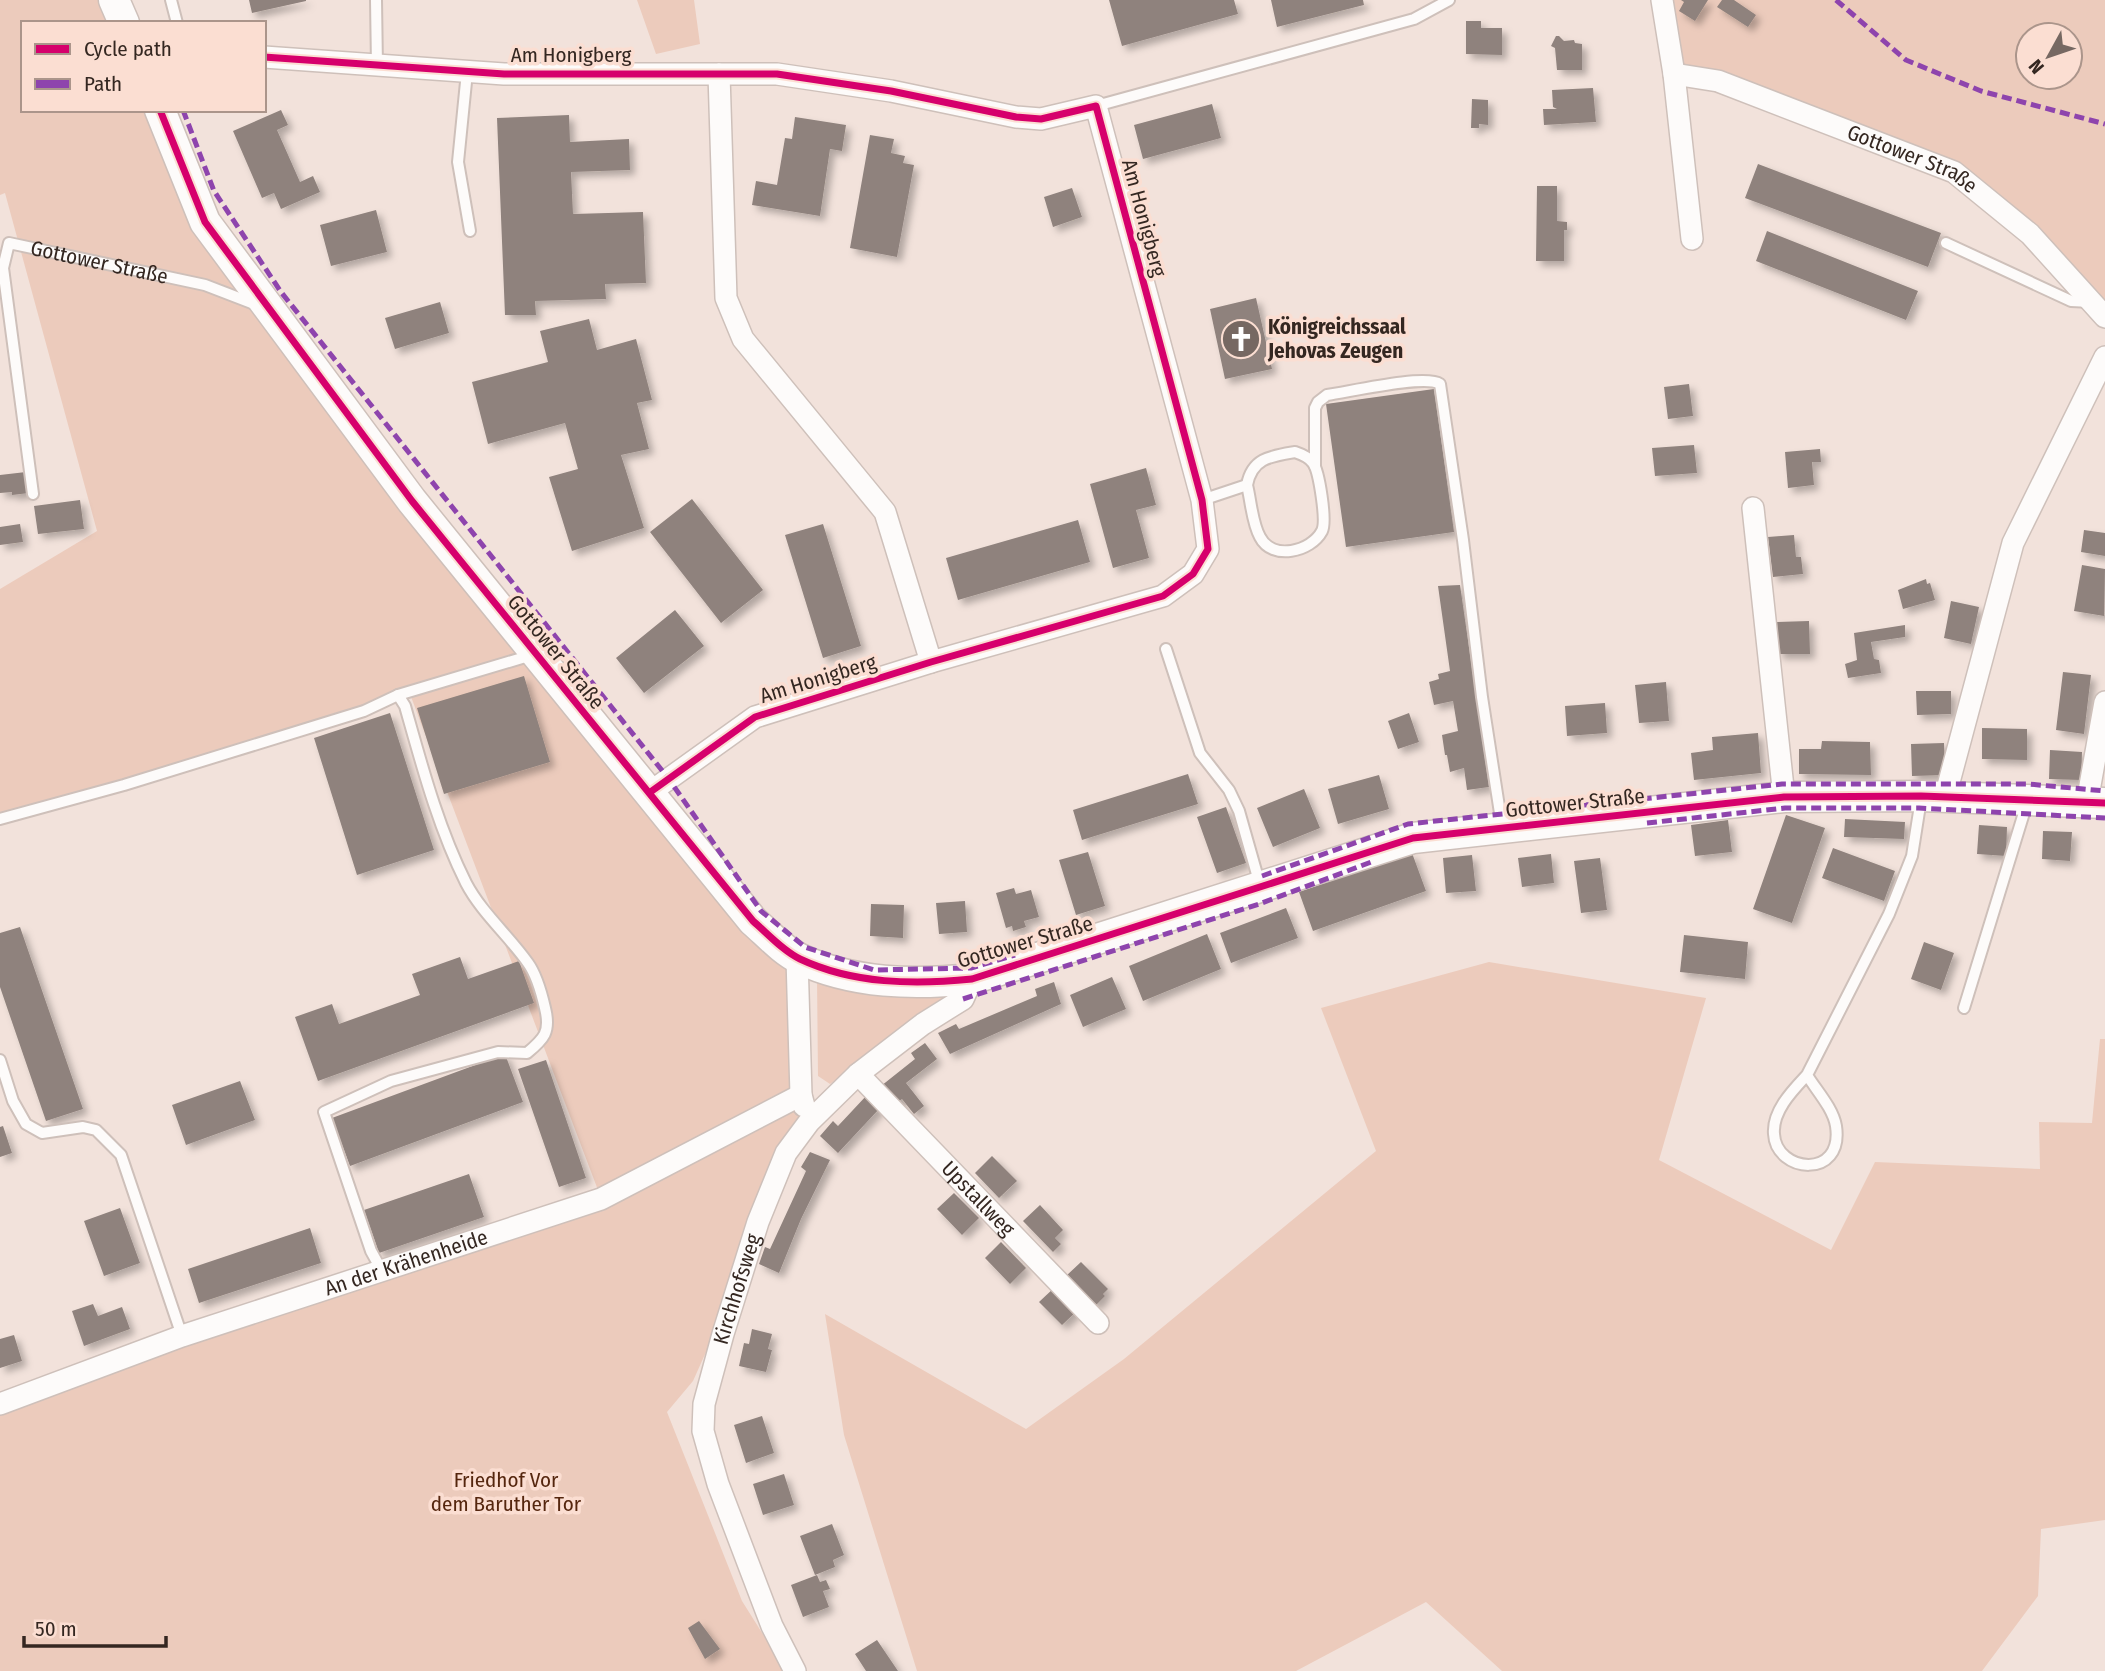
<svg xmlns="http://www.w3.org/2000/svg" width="2105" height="1671" font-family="'Fira Sans Condensed',sans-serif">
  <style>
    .green { fill: #eccbbc; fill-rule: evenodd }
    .building { fill: #8f827d; filter: url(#shadow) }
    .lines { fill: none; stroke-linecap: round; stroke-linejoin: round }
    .lane-casing { stroke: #cec0ba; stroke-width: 14 }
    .street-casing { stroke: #cec0ba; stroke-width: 24 }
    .secondary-casing { stroke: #cec0ba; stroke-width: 33 }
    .lane { stroke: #fdfbfa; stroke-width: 10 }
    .street { stroke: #fdfbfa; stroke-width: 21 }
    .secondary { stroke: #fdfbfa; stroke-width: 30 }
    .quiet { stroke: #8e44ad; stroke-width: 5; stroke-dasharray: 10 5; stroke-linecap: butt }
    .cycleway-casing { stroke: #fbded2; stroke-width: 11 }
    .cycleway { stroke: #d6006c; stroke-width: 7 }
    .labels { text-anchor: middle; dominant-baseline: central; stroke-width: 7; stroke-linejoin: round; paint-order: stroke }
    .street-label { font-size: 21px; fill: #342721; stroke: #fbded2 }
    .poi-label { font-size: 21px; font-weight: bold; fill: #342721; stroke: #fbded2; text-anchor: start }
    .park-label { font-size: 21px; fill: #55260e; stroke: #fbded2 }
  </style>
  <defs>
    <filter id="shadow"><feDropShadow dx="5" dy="5" stdDeviation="3.5" flood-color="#0004"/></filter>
  </defs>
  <rect width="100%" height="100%" fill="#f2e2db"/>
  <!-- green -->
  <path class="green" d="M0 0H114L124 23H23V110H160L205 222 797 958 809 1122 693 1381 667 1412 742 1601 786 1671H0V1404L601 1198 410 694 0 822V589L97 531 5 193 0 195Z
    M637 0H694L700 44 656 54Z
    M1662 0H2105V317L1954 171 1674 74ZM2028 35H2070V77H2028Z
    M1489 962 1706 998 1659 1160 1831 1250 1875 1162 2040 1169 2039 1122 2092 1123 2100 1039H2105V1520L2041 1529 2038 1596 1982 1671H1502L1426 1602 1296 1671H917L844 1435 825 1314 1026 1429 1124 1359 1376 1151 1321 1008Z
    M817 978 943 990 954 998 830 1084 818 1076Z"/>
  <!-- building -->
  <path class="building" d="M249 0H306V1L252 13Z
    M1109 0H1234L1238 14 1122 46Z
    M1271 0H1363L1364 5 1277 27Z
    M1681 0H1708L1695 21 1679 11 1684 2Z
    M1722 0H1734L1756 15 1748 27 1717 7Z
    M1466 21H1481V28H1502V55L1466 54Z
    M1556 36H1559L1564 41 1574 40 1575 43 1582 44V70H1557L1555 48 1551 46Z
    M1593 88 1596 122 1544 125 1543 109H1557L1553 107 1552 90Z
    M1472 99 1488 100V125L1479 124V128H1471Z
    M1212 104 1221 138 1143 159 1134 125Z
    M281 110 288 125 277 130 300 182 313 176 320 192 281 209 274 193 262 198 233 131Z
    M569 115 570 142 629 139 630 170 571 172 573 214 643 212 646 283 605 284 606 299 535 301 536 315H505L497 118Z
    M795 117 846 125 842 151 830 149 820 216 752 205 756 181 777 185 785 138 792 139Z
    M870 135 894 139 891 153 905 156 903 163 914 165 897 257 850 248Z
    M1758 164 1941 233 1928 267 1745 198Z
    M1537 186H1557V221L1567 222V230H1564V261H1536Z
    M1072 188 1082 217 1053 227 1044 197Z
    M376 210 387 252 331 266 320 225Z
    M1767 231 1918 291 1906 320 1756 261Z
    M1256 298 1272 369 1225 379 1210 309Z
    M440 302 449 333 395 349 385 318Z
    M589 319 597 350 636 339 652 400 637 403 649 449 621 455 644 528 572 551 549 477 578 469 565 423 488 444 472 382 548 362 540 331Z
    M1689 384 1693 416 1668 419 1664 387Z
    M1434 389 1454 532 1346 547 1326 404Z
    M1694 445 1697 473 1655 476 1652 448Z
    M1820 449 1821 462H1812L1814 485 1788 488 1785 452Z
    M1146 468 1156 505 1136 510 1149 558 1113 568 1090 484Z
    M26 472 29 493 12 495V492L0 493V475Z
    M692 499 763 590 721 623 650 532Z
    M80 500 84 529 38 534 34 506Z
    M1078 520 1090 562 958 600 946 558Z
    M20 524 23 542 0 545V527Z
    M823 524 861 646 823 658 785 535Z
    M2084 530 2105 533V556L2081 552Z
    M1794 535 1796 557H1801L1803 574 1773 577 1768 537Z
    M2082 565 2105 569 2104 616 2074 611Z
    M1926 579 1927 584 1930 583 1935 600 1903 609 1898 590Z
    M1460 585 1489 787 1467 790 1464 768 1450 772 1447 755H1445L1442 735 1458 731 1453 701 1434 705 1429 682 1439 679 1438 674 1450 671 1438 586Z
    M1951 601 1979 607 1971 644 1944 638Z
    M675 610 704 646 644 693 616 658Z
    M1809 621 1810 654H1778L1777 622Z
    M1905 625V637L1871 642 1874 659 1879 660 1881 673 1848 678 1845 664 1857 660 1854 633Z
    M2063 672 2091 675 2084 734 2056 730Z
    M524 676 550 762 444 794 417 708Z
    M1666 682 1669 721 1639 723 1635 685Z
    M1916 691H1951V714L1917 715Z
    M1605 703 1607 733 1567 736 1565 706Z
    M390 713 434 850 357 875 314 738Z
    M1409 713 1419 742 1398 749 1388 721Z
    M1982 728 2027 729V760L1982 759Z
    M1758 733 1761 773 1694 780 1691 753 1713 750 1712 737Z
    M1822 741 1870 742 1871 775 1799 774V749H1821Z
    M1944 743 1945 775 1912 776 1911 744Z
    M2050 750 2082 752 2081 780 2049 779Z
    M1188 774 1198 804 1082 840 1073 810Z
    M1379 775 1389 809 1338 824 1328 789Z
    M1304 789 1320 828 1273 847 1257 808Z
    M1226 807 1246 863 1217 873 1197 817Z
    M1786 815 1825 828 1792 923 1753 909Z
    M1845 819 1905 822 1904 839 1844 837Z
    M1728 820 1732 852 1695 856 1691 825Z
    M1979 825 2007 827 2006 856 1977 854Z
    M2043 831 2072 832 2070 861 2042 859Z
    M1833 848 1895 871 1884 901 1822 878Z
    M1088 852 1105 906 1076 915 1059 860Z
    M1412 853 1426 891 1313 931 1299 892Z
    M1551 854 1554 883 1522 887 1518 858Z
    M1472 855 1476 891 1446 893 1443 858Z
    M1600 858 1607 910 1581 913 1574 861Z
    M1014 888 1016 894 1031 890 1039 917 1024 921 1026 927 1013 931 1012 926 1006 928 996 893Z
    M965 901 967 932 939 934 936 903Z
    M871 904 904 905 903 938 870 936Z
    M1286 908 1298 938 1231 963 1220 933Z
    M20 927 83 1109 46 1121 0 987V933Z
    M1207 934 1221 969 1143 1001 1129 966Z
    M1684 935 1748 942 1745 979 1680 972Z
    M1924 942 1954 953 1941 990 1911 979Z
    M460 957 468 979 519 961 534 1003 318 1081 295 1017 332 1004 339 1024 420 995 412 974Z
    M1112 977 1126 1009 1083 1027 1070 995Z
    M1054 982 1061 1004 950 1054 938 1033 956 1024 959 1029 1037 996 1035 989Z
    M925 1043 937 1059 906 1083 924 1106 914 1114 902 1099 895 1104 881 1086 915 1059 911 1053Z
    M505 1054 523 1102 350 1166 332 1118Z
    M546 1060 586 1178 559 1187 518 1069Z
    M240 1081 255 1120 186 1145 172 1105Z
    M867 1095 880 1108 838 1153 820 1136 833 1121 838 1126Z
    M3 1126 12 1153 0 1157V1127Z
    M810 1152 830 1160 801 1219 779 1273 759 1264 765 1247 770 1249 806 1171 801 1167Z
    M992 1156 1017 1181 999 1198 975 1173Z
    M469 1174 484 1217 379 1253 364 1210Z
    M954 1193 979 1218 962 1235 937 1209Z
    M1040 1205 1063 1230 1055 1238 1061 1244 1053 1252 1023 1221Z
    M120 1208 140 1263 104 1276 84 1221Z
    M310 1228 321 1263 199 1303 188 1269Z
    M1001 1242 1026 1268 1010 1284 985 1258Z
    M1081 1262 1108 1289 1103 1294 1105 1296 1095 1306 1066 1276Z
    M1055 1287 1078 1310 1062 1325 1039 1302Z
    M93 1304 98 1316 122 1307 130 1329 84 1346 72 1311Z
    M752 1329 772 1334 768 1349 772 1350 766 1372 739 1366 744 1343 749 1344Z
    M14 1335 22 1361 0 1368V1339Z
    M762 1416 774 1453 746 1463 734 1425Z
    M784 1474 794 1505 763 1515 753 1484Z
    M832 1524 844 1555 833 1560 835 1567 815 1575 800 1536Z
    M817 1575 820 1582 826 1580 830 1589 823 1591 829 1607 803 1617 791 1585Z
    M699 1621 720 1649 705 1659 688 1628Z
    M877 1640 898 1671H866L855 1654Z"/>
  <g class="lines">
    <!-- lane casing -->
    <g class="lane-casing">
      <g id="lane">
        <path d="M171 0 177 23"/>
        <path d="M376 0 377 66"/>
        <path d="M467 72 458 162 470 231"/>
        <path d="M1096 106 1414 19 1449 0"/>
        <path d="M1946 243 2071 301 2091 302"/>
        <path d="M1295 452C1301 454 1309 457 1313 463 1319 471 1327 521 1322 531 1311 552 1272 561 1260 537 1252 523 1251 501 1247 485 1252 458 1271 456 1295 452Z"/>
        <path d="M1315 466V408L1318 402 1327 395C1349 392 1425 374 1440 384L1463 540 1482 697 1502 826"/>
        <path id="s1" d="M33 494 3 268 9 243 205 285 257 305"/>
        <path d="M1202 500 1247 485"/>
        <path d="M1166 649 1200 753 1229 790 1239 811 1260 885"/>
        <path d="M0 819 124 785 364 711 398 695 532 655"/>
        <path d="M1964 1008 2027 803"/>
        <path d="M0 1060 13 1101 26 1124 42 1133 83 1127 96 1130 121 1155 182 1336"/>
        <path d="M1807 1075C1793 1090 1772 1111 1774 1134 1776 1173 1844 1180 1836 1126 1833 1108 1816 1090 1807 1075L1889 914 1912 856 1921 799"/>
        <path d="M382 1271 371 1251 324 1112 391 1081 498 1052 527 1053C544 1039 551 1032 545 1008 542 995 536 974 528 963 509 936 481 912 466 883 438 827 422 766 405 706L398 695"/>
      </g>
    </g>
    <!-- street casing -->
    <g class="street-casing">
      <g id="street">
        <path d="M1662 0 1674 74 1692 239"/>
        <path d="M264 57 504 74H777L891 91 1016 117 1041 119 1096 106 1202 500 1208 549 1193 574 1163 596 931 662 755 717 649 793"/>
        <path d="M719 74 726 298 743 339 885 512 931 662"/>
        <path id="s2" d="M1674 74 1718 81 1954 172 2030 234 2105 317"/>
        <path d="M1753 508 1784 797"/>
        <path d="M1945 797 2013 543 2105 357"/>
        <path d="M2087 802 2105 702"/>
        <path d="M797 958 801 1095 804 1106"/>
        <path id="s3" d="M858 1074 1098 1323"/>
        <path id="s4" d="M0 1404 182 1336 601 1199 801 1095"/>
        <path id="s5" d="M795 1671 772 1626 718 1484 703 1431 704 1404 723 1334 758 1222 786 1153 809 1122 858 1074 923 1024 963 999 972 979"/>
      </g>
    </g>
    <!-- secondary casing -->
    <g class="secondary-casing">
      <path id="secondary" d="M114 0 124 23
        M160 110 205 222 412 501 753 921C767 933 783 951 800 959 853 984 914 985 972 979L1413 838 1784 797 1921 796 2105 803"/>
    </g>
    <!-- lane -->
    <use href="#lane" class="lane"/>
    <!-- street -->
    <use href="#street" class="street"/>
    <!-- secondary -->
    <use href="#secondary" class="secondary"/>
    <!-- quiet -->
    <path class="quiet" d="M1836 0 1906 60 1981 91 2105 124
      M183 110 214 191 281 292 668 778 761 911 805 947 874 970 971 968 1015 955
      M1647 823 1785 808H1919L2105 818
      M1262 876 1408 824 1782 784H2028L2105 791
      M963 999 1259 904 1374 861"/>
    <!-- cycleway casing -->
    <g class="cycleway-casing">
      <path id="cycleway" d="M264 57 504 74H777L891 91 1016 117 1041 119 1096 106 1202 500 1208 549 1193 574 1163 596 931 662 755 717 649 793
        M160 110 205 222 412 501 753 921C767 933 783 951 800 959 853 984 914 985 972 979L1413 838 1784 797 1921 796 2105 803"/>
    </g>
    <!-- cycleway -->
    <use href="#cycleway" class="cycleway"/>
  </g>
  <!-- icons -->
  <defs>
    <g id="church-disc" transform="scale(2.0125)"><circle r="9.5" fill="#766862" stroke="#fbded2"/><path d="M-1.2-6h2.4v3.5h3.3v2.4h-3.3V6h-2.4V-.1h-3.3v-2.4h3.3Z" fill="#fff"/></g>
  </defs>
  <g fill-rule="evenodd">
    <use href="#church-disc" x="1241" y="339"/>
  </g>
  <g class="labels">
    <!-- street labels -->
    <g class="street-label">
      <text x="571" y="55">Am Honigberg</text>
      <text stroke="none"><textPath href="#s2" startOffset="254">Gottower Straße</textPath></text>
      <text transform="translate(1144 218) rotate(75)">Am Honigberg</text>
      <text stroke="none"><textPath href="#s1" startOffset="346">Gottower Straße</textPath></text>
      <text transform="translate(556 652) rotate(51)">Gottower Straße</text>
      <text transform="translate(818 679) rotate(-17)">Am Honigberg</text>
      <text transform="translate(1575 803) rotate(-6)">Gottower Straße</text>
      <text transform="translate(1025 942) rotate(-16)">Gottower Straße</text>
      <text stroke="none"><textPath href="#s3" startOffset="173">Upstallweg</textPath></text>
      <text stroke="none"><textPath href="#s4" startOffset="430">An der Krähenheide</textPath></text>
      <text stroke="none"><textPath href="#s5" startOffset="404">Kirchhofsweg</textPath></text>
    </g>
    <!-- poi labels -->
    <g class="poi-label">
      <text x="1268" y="327">Königreichssaal<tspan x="1268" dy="24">Jehovas Zeugen</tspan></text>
    </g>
    <!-- park labels -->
    <g class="park-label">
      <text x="506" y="1480">Friedhof Vor<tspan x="506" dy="24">dem Baruther Tor</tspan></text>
    </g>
  </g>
  <!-- legend -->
  <rect x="21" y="21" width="245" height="91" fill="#fbded2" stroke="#ab958b" stroke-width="2"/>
  <rect x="35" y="44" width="35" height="10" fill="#d6006c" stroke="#ab958b" stroke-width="2"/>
  <text x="84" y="56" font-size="21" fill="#342721">Cycle path</text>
  <rect x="35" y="79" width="35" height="10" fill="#8e44ad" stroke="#ab958b" stroke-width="2"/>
  <text x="84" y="91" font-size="21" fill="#342721">Path</text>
  <!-- north arrow -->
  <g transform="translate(2049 56) rotate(230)"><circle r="33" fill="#fbded2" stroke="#ab958b" stroke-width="2"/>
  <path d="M0-5L12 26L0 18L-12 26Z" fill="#766862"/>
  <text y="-10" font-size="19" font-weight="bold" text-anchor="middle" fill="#342721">N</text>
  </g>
  <!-- scale -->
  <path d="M24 1636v10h142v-10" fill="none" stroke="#342721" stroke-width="3.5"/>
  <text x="35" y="1636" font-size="21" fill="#342721" stroke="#fbded2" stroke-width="5" paint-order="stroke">50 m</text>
</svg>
